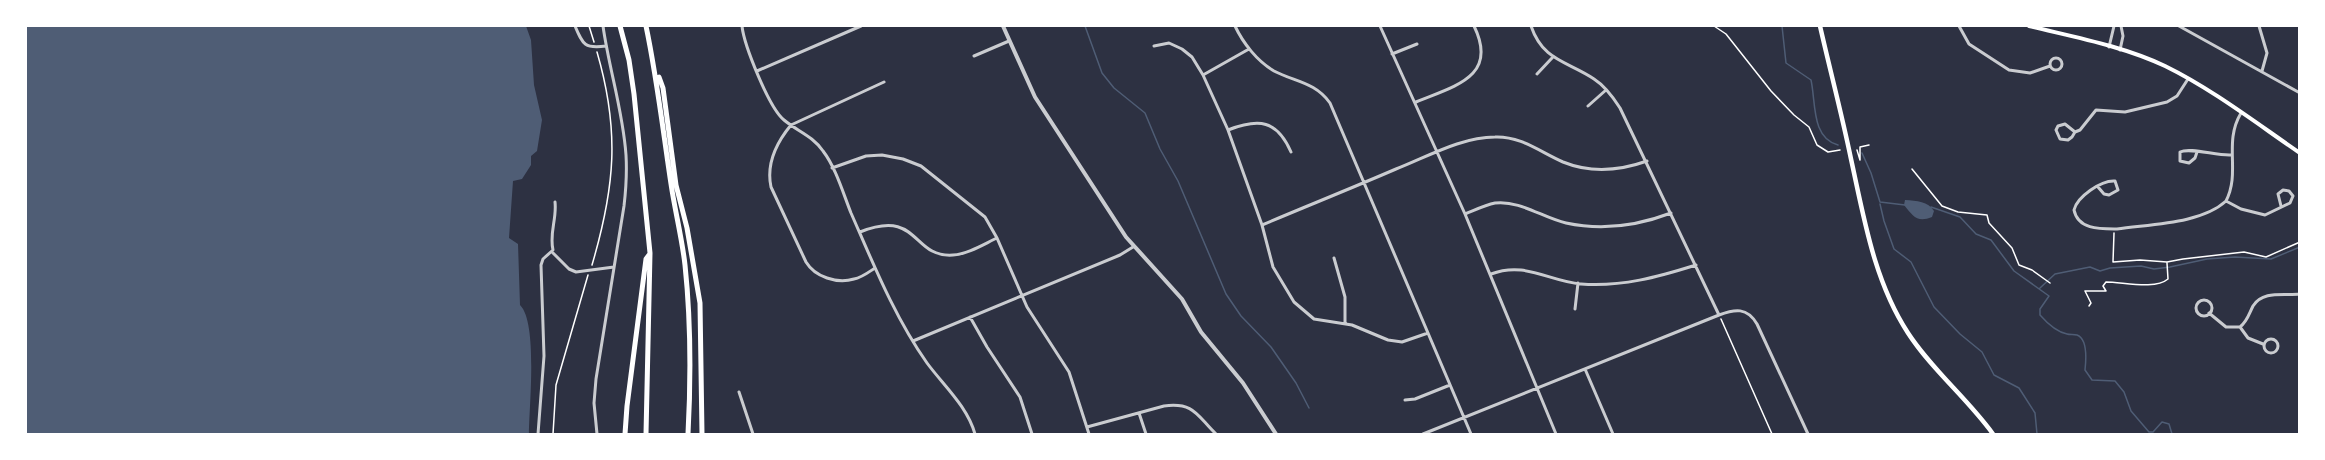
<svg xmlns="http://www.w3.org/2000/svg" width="2325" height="460" font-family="Lato,sans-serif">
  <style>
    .water { fill: #4f5d75 }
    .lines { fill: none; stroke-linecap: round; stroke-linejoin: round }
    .stream { stroke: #4f5d75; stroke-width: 1.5 }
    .path { stroke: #fff; stroke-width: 1.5 }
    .minor { stroke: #caccd0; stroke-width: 3 }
    .tertiary { stroke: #caccd0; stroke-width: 4 }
    .secondary { stroke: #fff; stroke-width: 4 }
    .primary { stroke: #fff; stroke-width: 4.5 }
    .motorway { stroke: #fff; stroke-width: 5 }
  </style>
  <rect width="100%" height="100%" fill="#2d3142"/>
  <!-- water -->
  <path class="water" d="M26 26H526L531 40 534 85 542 120 537 151 531 156V165L522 179 513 181 509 238 518 244 520 305C538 323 529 407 529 434H26Z
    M1905 200C1917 201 1928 201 1934 211L1932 217C1917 223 1913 216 1904 205Z"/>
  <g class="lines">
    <!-- stream -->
    <path class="stream" d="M1085 26 1102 73 1114 88 1145 113 1160 149 1178 181 1226 294 1241 316 1271 347 1296 383 1309 408
      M1782 26 1786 63 1811 80C1816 102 1811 138 1838 145
      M1862 153 1871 173 1880 202 1905 205
      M1880 204 1884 221 1894 249 1911 262 1934 307 1960 334 1982 352 1994 375 2019 388 2035 413 2037 434
      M1931 207 1960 217 1976 234 1991 240 2014 271 2049 296 2040 309V315C2047 323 2057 332 2067 334 2070 335 2074 334 2077 335 2088 339 2086 361 2085 370L2092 380 2115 381 2124 392 2131 411 2149 432H2153L2162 422 2169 424 2172 434
      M2040 288 2055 274 2090 267 2100 271 2110 268 2141 266 2154 269 2170 267 2207 259 2235 257 2271 259 2300 247"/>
    <!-- path -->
    <path class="path" d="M589 26 594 42
      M1714 26 1726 34 1771 91 1794 115 1809 127 1817 145 1828 152 1840 150
      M1857 150 1860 160V147L1869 145
      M1912 169 1942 206 1958 212 1987 215 1989 223 2012 248 2019 265 2032 270 2050 283
      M2114 233 2113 262 2140 260 2167 262 2183 259 2244 252 2266 257 2300 242
      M592 265C615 187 620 131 597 52
      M2089 306 2091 303 2085 291H2106L2103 286 2106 282C2123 282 2155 290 2168 279L2167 263
      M1721 319 1772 434
      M553 434 556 385 588 275"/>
    <!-- minor -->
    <path class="minor" d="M575 26C583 45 585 49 606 46
      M742 26C744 45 769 108 784 120 797 131 813 136 823 151 836 168 843 193 851 213 873 263 895 318 927 363 944 386 967 406 975 434
      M1235 26C1243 43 1257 61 1274 71 1295 82 1315 82 1330 103L1471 434
      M1380 26 1465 214 1556 434
      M1531 26C1543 61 1567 61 1594 79 1605 86 1613 97 1620 108L1719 315
      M1959 26 1969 44 2009 70 2030 73 2050 66
      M2179 26 2300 93
      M2259 26 2267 53 2262 71
      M1154 46 1169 43 1182 49 1192 57 1203 75 1228 130 1262 225 1273 267 1294 302 1314 319 1352 325 1388 340 1402 342 1428 333
      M2109 47 2114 26
      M2120 50 2123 36 2121 26
      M1392 54 1417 44
      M974 56 1009 41
      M2050 64a6 6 0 1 1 12 0a6 6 0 1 1-12 0Z
      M757 71 861 26
      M1537 74 1552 58
      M1203 75 1249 49
      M1416 102C1454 86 1499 77 1474 26
      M1588 106 1606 90
      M1228 130C1259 118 1277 120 1291 152
      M2075 132 2065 124 2058 126 2056 130 2060 139 2068 140 2072 137 2075 132 2080 130 2096 110 2125 112 2167 102 2177 96 2188 79
      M2197 152 2195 158 2189 163 2180 161V152C2190 147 2217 156 2231 155
      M832 168 866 156 882 155 903 159 921 166 985 217 997 238 1027 307 1069 372 1089 434
      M2098 187 2104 194 2109 195 2118 190 2115 181C2101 180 2077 197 2074 210 2078 230 2101 229 2117 229 2150 224 2201 224 2226 201L2241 209 2265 215 2290 203 2293 196 2289 191 2283 190 2278 194 2281 206
      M2226 201C2241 172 2223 143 2241 113
      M1465 214C1475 210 1485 205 1495 203 1520 200 1543 218 1566 223 1603 231 1637 226 1671 213
      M1262 225C1307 206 1352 188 1396 169 1427 157 1461 137 1495 137 1521 136 1540 152 1563 162 1590 173 1619 171 1647 161
      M860 232C920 208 911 258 953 255 968 254 984 244 997 238
      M553 253 569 269 576 272 614 267
      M1334 258 1345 297V324
      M875 268C869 272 861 278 854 279 837 284 815 277 806 262L771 187C766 164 777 142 791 125L884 82
      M1491 274C1525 261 1548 281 1581 284 1622 287 1658 277 1696 265
      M2196 308a8 8 0 1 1 16 0a8 8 0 1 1-16 0Z
      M1575 309 1578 283
      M2209 313 2226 327H2240L2248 338 2263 344
      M970 317 987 347 1020 397 1032 434
      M2240 327C2247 322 2249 314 2253 306 2263 290 2284 296 2300 294
      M2264 346a7 7 0 1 1 14 0a7 7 0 1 1-14 0Z
      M913 341 1120 255 1133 247
      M1585 369 1613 434
      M739 392 753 434
      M1405 400 1415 399 1450 385
      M1139 413 1146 434
      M1087 427 1164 406C1195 402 1197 416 1216 434
      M538 434 544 356 541 265 543 259 553 250C549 233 557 219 555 202
      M597 434 594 403 596 379 624 206C626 189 627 172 626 155 623 111 609 69 603 26
      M1423 434 1719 315C1735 309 1747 307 1757 324L1808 434"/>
    <!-- tertiary -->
    <path class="tertiary" d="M1003 26 1035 97 1126 237 1182 299 1201 332 1243 383 1276 434"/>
    <!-- secondary -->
    <path class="secondary" d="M2029 26C2074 37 2123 46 2165 66 2212 89 2256 123 2300 153"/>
    <!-- primary -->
    <path class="primary" d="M1820 26C1830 70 1842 115 1851 159 1864 218 1874 281 1908 333 1932 370 1967 398 1993 434"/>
    <!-- motorway -->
    <path class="motorway" d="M620 26 629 60 634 94 650 253 646 434
      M646 26C657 78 663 131 671 184 675 211 682 238 685 265 691 322 691 378 688 434
      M659 77 663 88 676 185 687 228 700 303 702 434
      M625 434 627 406 646 259 649 255"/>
  </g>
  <!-- border -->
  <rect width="2325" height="460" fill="none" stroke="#ffffff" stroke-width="54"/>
</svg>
